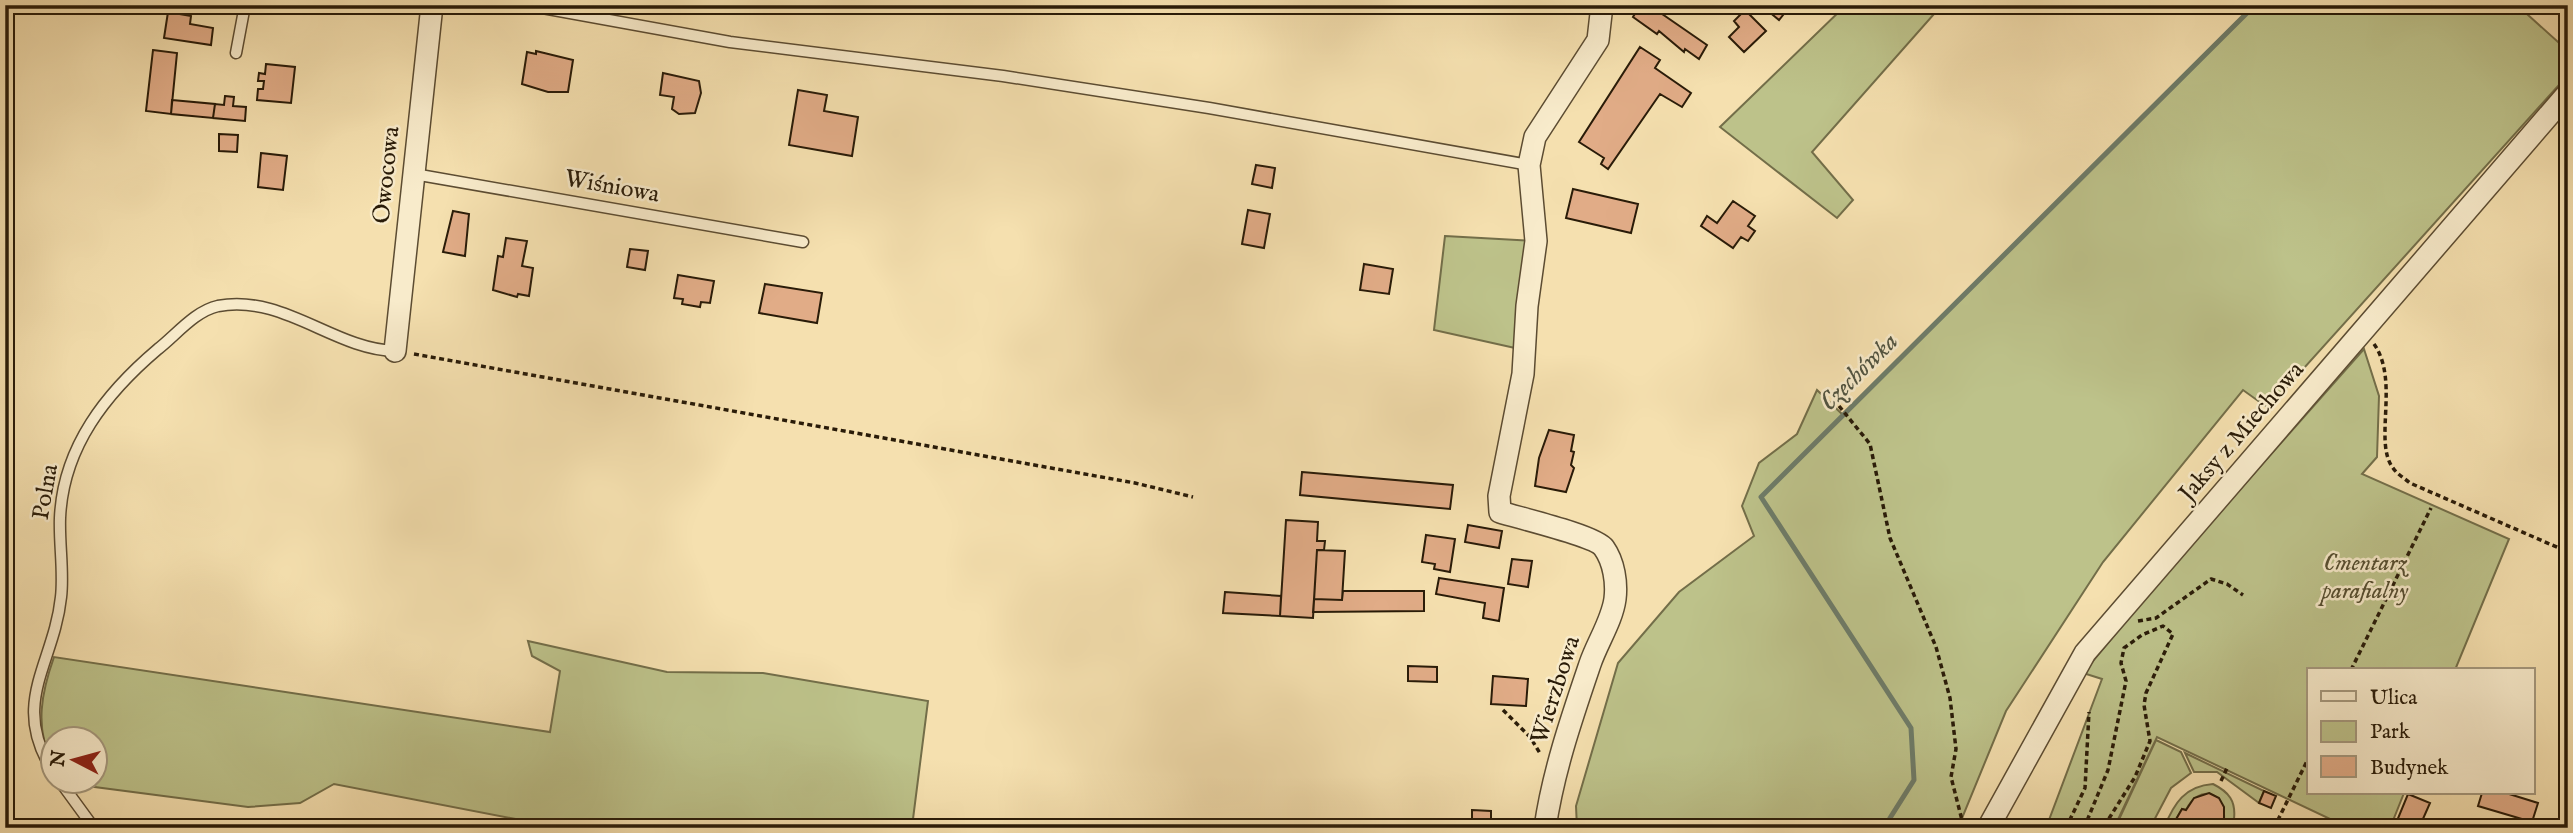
<svg xmlns="http://www.w3.org/2000/svg" width="2573" height="833" font-family="'IM FELL English',serif">
  <style>
    .green { fill: #bdc28a; stroke: #736e49; stroke-width: 2 }
    .lines { fill: none; stroke-linecap: round; stroke-linejoin: round }
    .stream { stroke: #6e7c69; stroke-width: 5 }
    .building { fill: #e1ac87; stroke: #291b08; stroke-width: 2 }
    .lane-casing { stroke: #5c4c32; stroke-width: 13 }
    .street-casing { stroke: #5c4c32; stroke-width: 24 }
    .path { stroke: #291b08; stroke-width: 3.5; stroke-dasharray: 5 3.5; stroke-linecap: butt }
    .lane { stroke: #f8ebcb; stroke-width: 10 }
    .street { stroke: #f8ebcb; stroke-width: 21 }
    .labels { text-anchor: middle; dominant-baseline: central; stroke-width: 5; stroke-linejoin: round; paint-order: stroke }
    .street-label { font-size: 24px; fill: #291b08; stroke: #f8ebcb }
    .park-label { font-size: 24px; font-style: italic; fill: #554d2f; stroke: #f8ebcb }
    .water-label { font-size: 26px; font-style: italic; fill: #515441; stroke: #f8ebcb }
  </style>
  <rect width="100%" height="100%" fill="#f5e0af"/>
  <filter id="stains"><feTurbulence type="fractalNoise" baseFrequency=".00286" numOctaves="4"/><feColorMatrix values="0 0 0 0 .2 0 0 0 0 .09 0 0 0 0 .02 0 0 0 .5 -.17"/></filter>
  <radialGradient id="worn" r=".72"><stop offset=".6" stop-color="#630" stop-opacity="0"/><stop offset="1" stop-color="#630" stop-opacity=".3"/></radialGradient>
  <!-- green -->
  <path class="green" d="M1846 5H1942L1812 152 1853 200 1837 218 1720 127Z
    M2255 5H2517L2568 51V75L2268 408 2243 390 2103 562 2006 711 1958 828H1577L1576 806 1618 663 1679 592 1754 536 1742 506 1759 463 1797 434 1817 390 1843 415Z
    M1445 236 1536 241 1524 350 1434 330Z
    M2364 349 2379 396 2377 457 2362 474 2509 539 2455 670H2309V793H2404L2390 828H2349L2157 737 2114 828H2046L2102 679 2083 673 2160 580Z
    M528 641 667 672 763 673 928 701 913 819 964 828H562L334 784 300 803 248 807 64 783 62 781 94 780V738H52V762C34 727 42 691 54 657L550 732 560 671 532 656Z
    M2156 740 2181 752 2191 773 2171 788 2150 828H2115Z
    M2185 753 2264 791 2259 803 2217 772H2194Z
    M2213 784C2229 792 2236 801 2234 819H2224C2226 791 2198 784 2186 810L2182 809 2171 828H2164C2174 803 2185 786 2213 784Z"/>
  <g class="lines">
    <!-- stream -->
    <path class="stream" d="M1890 818 1897 828
      M1887 828 1890 818 1914 780 1911 728 1761 497 2255 5"/>
  </g>
  <!-- building -->
  <path class="building" d="M1640 5H1649L1707 45 1699 59 1685 49 1684 52 1659 31 1657 34 1633 17Z
    M1791 5 1779 20 1762 6 1763 5Z
    M1745 10 1766 31 1744 52 1729 37 1739 27 1734 21Z
    M168 12 191 16 190 24 213 28 211 45 164 38Z
    M1640 47 1660 60 1655 68 1691 93 1682 107 1660 94 1608 169 1601 164 1604 158 1579 142Z
    M153 50 177 53 171 114 146 111Z
    M536 51 573 60 568 92H548L522 84 527 52 536 54Z
    M266 64 295 67 291 103 257 100 258 89H263L264 81H258L259 73 265 74Z
    M663 73 699 81 701 93 695 113 679 114 672 109 674 97 660 95Z
    M798 90 827 95 824 111 858 117 852 156 789 145Z
    M225 96 234 97 233 106 246 107 245 121 213 118 215 104 224 105Z
    M172 100 215 104 213 118 171 114Z
    M219 134 238 135 237 152 219 151Z
    M261 153 287 156 283 190 258 187Z
    M1256 165 1275 168 1272 188 1252 184Z
    M1573 189 1638 204 1631 233 1566 218Z
    M1733 201 1755 216 1748 226 1755 231 1748 241 1741 237 1733 248 1701 226 1707 216 1717 223Z
    M1248 210 1270 214 1264 248 1242 244Z
    M453 211 469 214 465 256 443 252Z
    M506 238 527 241 522 266 533 268 529 296 518 294 517 297 493 290 498 256 503 257Z
    M630 249 648 251 645 270 627 267Z
    M1364 264 1393 269 1389 294 1360 290Z
    M678 275 714 281 710 303 701 302 700 307 682 304 683 299 674 298Z
    M765 284 822 293 817 323 759 313Z
    M1549 430 1574 435 1571 451 1574 452 1571 465 1574 468 1566 492 1535 486 1539 458Z
    M1302 472 1453 485 1450 509 1300 495Z
    M1286 520 1318 522 1317 541H1325L1324 550H1317L1313 618 1280 616Z
    M1468 525 1502 531 1499 548 1465 542Z
    M1426 535 1455 539 1450 572 1434 569 1435 564 1422 562Z
    M1317 550 1345 551 1342 600 1314 599Z
    M1512 559 1532 561 1528 587 1508 584Z
    M1439 578 1504 588 1499 621 1483 618 1485 603 1436 594Z
    M1343 591H1424V611L1313 612 1314 599 1342 600Z
    M1225 592 1281 596 1280 616 1223 613Z
    M1408 666 1437 667V682L1408 681Z
    M1493 676 1528 679 1526 706 1491 704Z
    M2264 791 2276 796 2271 808 2259 803Z
    M2209 793 2219 798 2224 807V819H2236L2237 828H2171L2182 809 2186 810 2194 798Z
    M2482 793H2506L2538 803 2532 822 2478 806Z
    M2408 794 2430 803 2419 828H2394Z
    M1472 810 1491 811V828H1472Z"/>
  <g class="lines">
    <!-- lane casing -->
    <g class="lane-casing">
      <path id="lane" d="M526 5 730 42 1003 76 1209 108 1529 165
        M236 53 245 5
        M414 174 803 242
        M52 770C10 702 54 664 61 597 64 572 59 544 60 518 63 447 106 393 158 349 176 335 195 311 218 306 284 294 333 349 395 351
        M59 780 94 828"/>
    </g>
    <!-- street casing -->
    <g class="street-casing">
      <path id="street" d="M395 351 432 5
        M1545 828C1553 772 1572 717 1590 664 1597 643 1612 621 1615 599 1617 583 1614 562 1604 548 1596 536 1519 518 1500 512L1499 496 1523 374 1527 306 1536 241 1529 165 1535 137 1598 40 1602 5
        M1988 828 2085 653 2568 93"/>
    </g>
    <!-- path -->
    <path class="path" d="M2374 344C2400 381 2373 442 2393 468 2397 474 2404 478 2410 483L2568 552
      M414 354 1135 483 1193 497
      M1839 406 1870 444 1890 538 1936 647 1950 698 1956 749 1951 777 1964 828
      M2138 621 2156 618 2211 579 2227 584 2243 595
      M2351 670 2431 508
      M1503 710 1530 737 1541 755
      M2221 781 2228 766
      M2066 828 2085 788 2089 712
      M2084 828 2108 770 2126 681 2121 663 2124 648 2142 635 2163 626 2173 634 2146 693 2144 705 2150 741 2135 777 2103 828
      M2274 828 2309 757"/>
    <!-- lane -->
    <use href="#lane" class="lane"/>
    <!-- street -->
    <use href="#street" class="street"/>
  </g>
  <g class="labels">
    <!-- street labels -->
    <g class="street-label">
      <text transform="translate(387 175) rotate(-84)">Owocowa</text>
      <text transform="translate(612 187) rotate(10)">Wiśniowa</text>
      <text transform="translate(2242 432) rotate(-49)">Jaksy z Miechowa</text>
      <text transform="translate(46 492) rotate(-80)">Polna</text>
      <text transform="translate(1556 690) rotate(-72)">Wierzbowa</text>
    </g>
    <!-- park labels -->
    <g class="park-label">
      <text x="2365" y="563">Cmentarz<tspan x="2365" dy="28">parafialny</tspan></text>
    </g>
    <!-- water labels -->
    <g class="water-label">
      <text transform="translate(1859 372) rotate(-45)">Czechówka</text>
    </g>
  </g>
  <!-- margin -->
  <rect width="2573" height="833" fill="none" stroke="#f5e0af" stroke-width="28"/>
  <rect x="7" y="7" width="2559" height="819" fill="none" stroke="#291b08" stroke-width="3.5"/>
  <rect x="14" y="14" width="2545" height="805" fill="none" stroke="#291b08" stroke-width="2"/>
  <!-- legend -->
  <rect x="2307" y="668" width="228" height="126" fill="#f8ebcb" stroke="#a5987d" stroke-width="2"/>
  <rect x="2321" y="691" width="35" height="10" fill="#f8ebcb" stroke="#a5987d" stroke-width="2"/>
  <text x="2370" y="704" font-size="21" fill="#291b08">Ulica</text>
  <rect x="2321" y="721" width="35" height="21" fill="#bdc28a" stroke="#a5987d" stroke-width="2"/>
  <text x="2370" y="738" font-size="21" fill="#291b08">Park</text>
  <rect x="2321" y="756" width="35" height="21" fill="#e1ac87" stroke="#a5987d" stroke-width="2"/>
  <text x="2370" y="774" font-size="21" fill="#291b08">Budynek</text>
  <!-- north arrow -->
  <g transform="translate(74 760) rotate(276)"><circle r="33" fill="#f8ebcb" stroke="#a5987d" stroke-width="2"/>
  <path d="M0-5L12 26L0 18L-12 26Z" fill="#8f2418"/>
  <text y="-10" font-size="19" font-weight="bold" text-anchor="middle" fill="#291b08">N</text>
  </g>
  <rect width="100%" height="100%" filter="url(#stains)"/>
  <rect width="100%" height="100%" fill="url(#worn)"/>
</svg>
